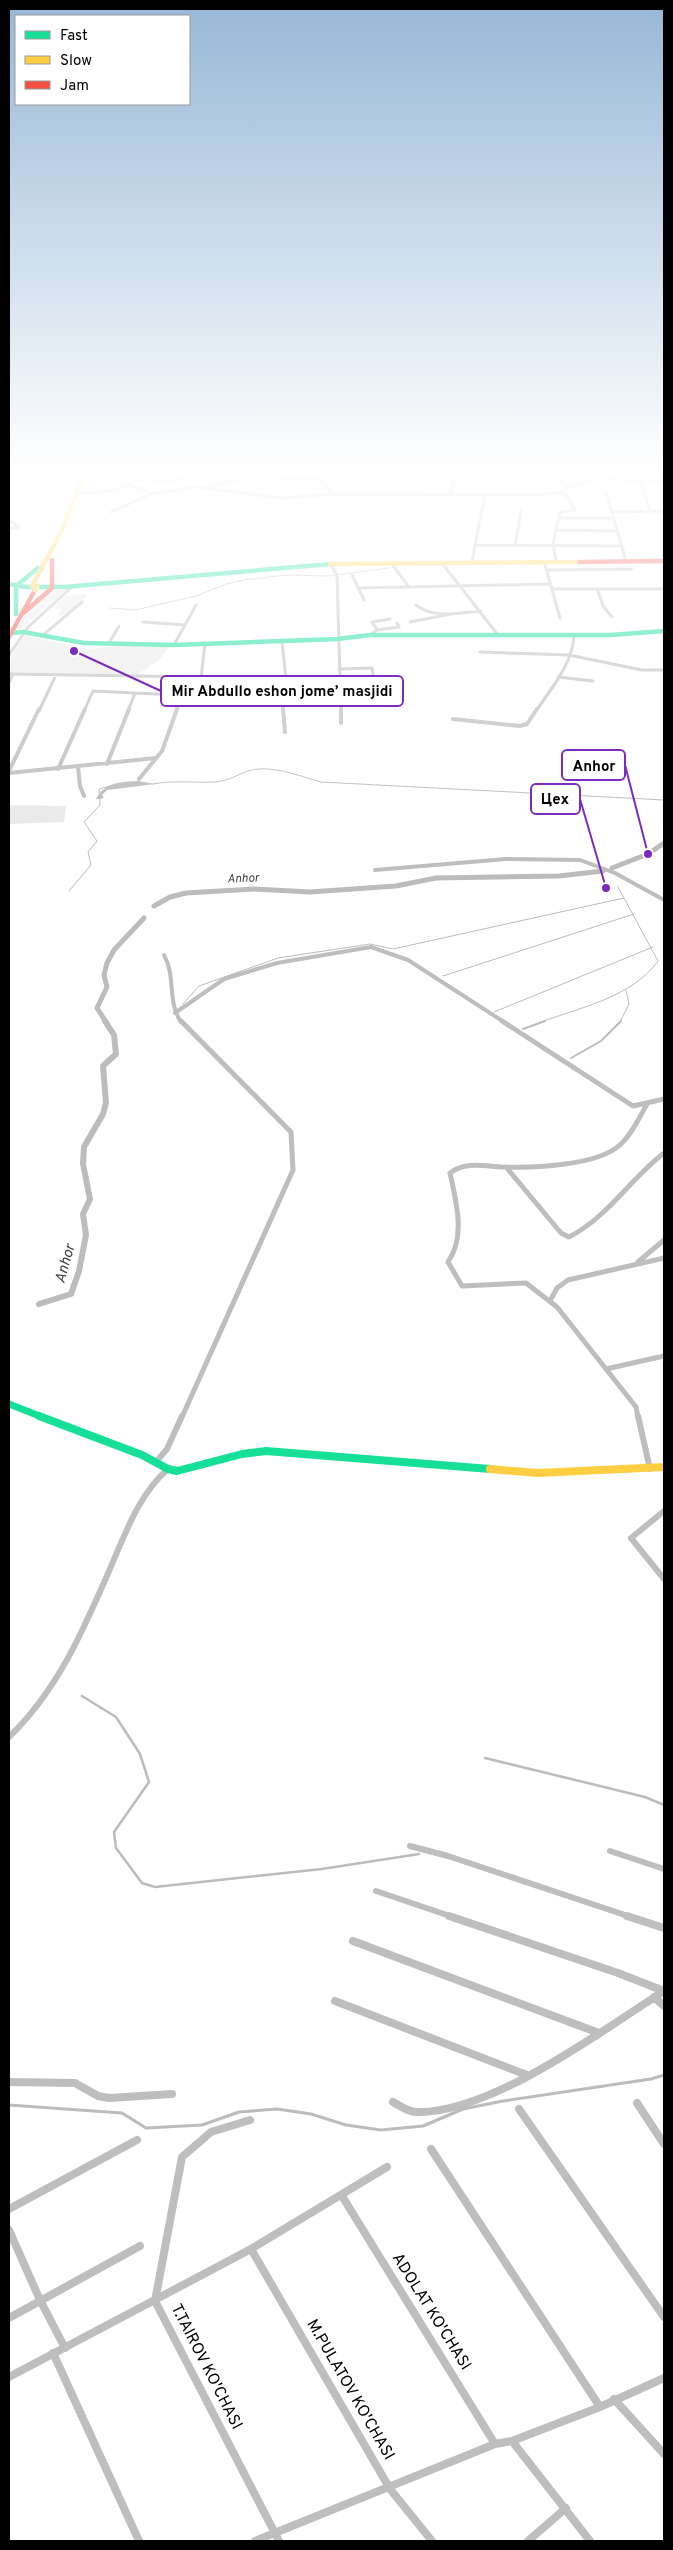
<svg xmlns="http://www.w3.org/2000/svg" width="673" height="2550" font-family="Overpass,sans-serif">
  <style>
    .green { fill: #eaeaea }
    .water { fill: #bcbcbc }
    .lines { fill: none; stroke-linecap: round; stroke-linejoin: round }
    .stream-far3 { stroke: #bcbcbc; stroke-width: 1 }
    .stream-far2 { stroke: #bcbcbc; stroke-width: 2 }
    .stream-far1 { stroke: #bcbcbc; stroke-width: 2.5 }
    .stream { stroke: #bcbcbc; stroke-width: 3 }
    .canal-far1 { stroke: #bcbcbc; stroke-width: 5 }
    .canal { stroke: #bcbcbc; stroke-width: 6 }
    .street-far4 { stroke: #bebebe; stroke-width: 3 }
    .street-far3 { stroke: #bebebe; stroke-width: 4 }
    .street-far2 { stroke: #bebebe; stroke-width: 5 }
    .street-far1 { stroke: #bebebe; stroke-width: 6 }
    .street { stroke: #bebebe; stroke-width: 8 }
    .fast-far2 { stroke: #16e098; stroke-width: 4.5 }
    .fast-far1 { stroke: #16e098; stroke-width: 7 }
    .fast { stroke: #16e098; stroke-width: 8 }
    .slow-far1 { stroke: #ffcf43; stroke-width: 4.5 }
    .slow { stroke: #ffcf43; stroke-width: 8 }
    .jam { stroke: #f24e42; stroke-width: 4.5 }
    .slow-bridge-casing { stroke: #dbdbdb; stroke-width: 6; stroke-linecap: butt }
    .slow-bridge { stroke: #ffcf43; stroke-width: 5 }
    .labels { text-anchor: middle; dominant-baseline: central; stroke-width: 4.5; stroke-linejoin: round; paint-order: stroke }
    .far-water-label { font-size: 12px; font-style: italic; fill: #414141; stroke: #fff }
    .water-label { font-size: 15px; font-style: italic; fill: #414141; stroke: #fff }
    .near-street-label { font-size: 16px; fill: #000; stroke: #fff }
    .leader { fill: none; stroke: #7b2cbf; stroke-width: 2 }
    .callout-dot { fill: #7b2cbf; stroke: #fff; stroke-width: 2 }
    .callout { fill: #fff; stroke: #7b2cbf; stroke-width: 2 }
    .callout-label { font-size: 15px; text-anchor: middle; font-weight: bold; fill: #000 }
  </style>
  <rect width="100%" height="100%" fill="#fff"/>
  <!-- green -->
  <path class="green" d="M29 464H33L30 467 45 469 81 465 69 482H63L22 467Z
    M66 590 21 629H17C27 611 43 588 66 590Z
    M86 594 87 596 62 616 58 615 62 609 52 608 66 596Z
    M24 635 88 649 133 644 170 646 159 660 135 676 9 673V661Z
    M9 805 66 806 64 822 9 824Z"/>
  <!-- water -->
  <path class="water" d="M138 781 155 784 107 790 102 795 104 797 101 799H96C105 782 120 782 138 781Z"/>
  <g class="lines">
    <!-- stream-far3 -->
    <path class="stream-far3" d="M110 608 135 610 196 596 226 584 244 580 286 575 328 576 389 568
      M153 784C174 780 194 783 215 782 228 781 237 775 248 771 271 764 299 776 321 782L664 800
      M602 871 604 872
      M69 891 91 865 88 852 97 841 84 822 100 805 99 789 110 786
      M443 976 634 914
      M183 1004 199 986 278 958 370 944 393 949 624 898
      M494 1012 653 947
      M541 1022C582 1007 632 997 658 961L618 887
      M620 1022 629 1004 626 990"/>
    <!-- stream-far2 -->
    <path class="stream-far2" d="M523 1029 545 1021
      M571 1058 601 1041 621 1021"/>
    <!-- stream-far1 -->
    <path class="stream-far1" d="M82 1696 116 1717 140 1754 149 1782 114 1832 116 1848 142 1883 155 1887 322 1869 419 1854
      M485 1758 645 1797 664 1805"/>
    <!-- stream -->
    <path class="stream" d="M9 2105 122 2113 146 2128 202 2125 239 2112 277 2109 311 2114 346 2125 381 2130 423 2126 463 2109 503 2101 651 2079 664 2075"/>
    <!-- canal-far1 -->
    <path class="canal-far1" d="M612 868 648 854 664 843
      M154 906 170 897 186 893 254 889 310 892 396 886 436 878 559 876 603 871
      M106 1022 97 1008 107 987 104 975 107 963 114 950 144 918"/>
    <!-- canal -->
    <path class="canal" d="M39 1304 71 1294 79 1271 86 1235 83 1214 90 1199 83 1164 84 1147 103 1114 106 1103 103 1066 116 1054 114 1035 105 1021"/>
    <!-- street-far4 -->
    <path class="street-far4" d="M210 464 234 474 239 480
      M9 469 28 464
      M544 469 569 488
      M265 477 319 479 334 494
      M457 477 547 467 545 464
      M134 479 169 481 216 467
      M604 479 609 469 617 464
      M134 480 143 470 144 464
      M641 482 650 511
      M211 486 239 480
      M606 492 626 561
      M82 493 104 492 131 485 151 494
      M449 495 461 464
      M111 512 151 494 195 487 281 498 334 494 538 495 560 493 585 481 604 479 664 482
      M611 512 664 511
      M559 518H613
      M9 520 19 527
      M9 529 19 527
      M557 530 617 531
      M476 545 622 546
      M515 546 521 511
      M544 561 560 618
      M556 561 553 545 560 512 575 510 567 496 560 493
      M441 562 498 635
      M472 562 485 494
      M391 563 409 587
      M331 564 337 576 341 711
      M546 570 632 569
      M352 575 364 600
      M359 588 550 584
      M552 589H664
      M597 589 603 606 612 617
      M416 605C433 619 460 613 481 611
      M143 622 185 625
      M410 622 451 614
      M377 630 372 622 390 619
      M370 635 377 630 399 627 397 623
      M42 636 82 602
      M282 641 286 680 282 691 283 711
      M109 643 119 626
      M174 645 196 605
      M480 652 569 655 642 670H664
      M9 655 28 627 72 587
      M339 669 372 668 375 688
      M9 674 200 677
      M558 677 593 681
      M286 680 339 679
      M9 683 13 674
      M39 711 56 675
      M84 711 93 691 199 696 205 643
      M128 711 135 693
      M176 711 182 695
      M536 711C551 689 573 663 574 635"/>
    <!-- street-far3 -->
    <path class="street-far3" d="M283 709 285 732
      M341 709V723
      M453 719 520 726 527 724 537 709
      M107 764 129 709
      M78 767 80 786 84 796
      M58 769 85 709
      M9 771 39 709
      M9 773 156 758
      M139 779 162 751 177 709
      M375 870 506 859 580 860 615 873 664 900
      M164 955C176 976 167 1002 181 1022
      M175 1013 224 979 277 963 371 947 408 960 504 1022"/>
    <!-- street-far2 -->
    <path class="street-far2" d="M181 1021 291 1132 293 1170 182 1417
      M502 1021 633 1106 664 1099
      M506 1167 561 1233 569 1237C608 1217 630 1179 664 1153
      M638 1262 664 1240
      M550 1301 557 1288 568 1280 664 1258
      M606 1369 664 1356
      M638 1417 636 1407 557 1307 526 1283 462 1286 448 1262C466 1237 456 1201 450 1173 465 1161 484 1166 502 1167 532 1168 597 1166 620 1145 632 1134 639 1118 647 1104"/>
    <!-- street-far1 -->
    <path class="street-far1" d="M638 1416 650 1469
      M156 1462 167 1449 182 1416
      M664 1511 631 1538 664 1579
      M9 1737C57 1691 83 1631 109 1571 125 1535 138 1495 168 1469
      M410 1846 448 1856 631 1917
      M610 1851 664 1869
      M376 1891 453 1917"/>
    <!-- street -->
    <path class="street" d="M449 1916 618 1973 664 1991
      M627 1916 664 1928
      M353 1941 599 2033
      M654 1997 664 2006
      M335 2001 527 2075
      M9 2082 75 2083 98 2096 109 2098 172 2094
      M393 2102C400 2106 408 2112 417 2112 490 2114 603 2030 664 1991
      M637 2103 664 2144
      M519 2109 664 2317
      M250 2120 211 2132 182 2157 155 2301 279 2541
      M431 2149 600 2407
      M342 2196 495 2444
      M9 2209 137 2140
      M9 2230 40 2300 65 2348
      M251 2249 390 2489 432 2541
      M9 2318 140 2246
      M53 2353 139 2541
      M9 2377 251 2249 387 2167
      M614 2399 664 2454
      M512 2441 590 2541
      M255 2541 495 2444 512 2441 600 2407 664 2378
      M528 2541 566 2508"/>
    <!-- fast-far2 -->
    <path class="fast-far2" d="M9 584 26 587H64L330 564
      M16 614V586L38 568
      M11 633 23 632 84 643 174 645 337 639 370 635H610L664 631"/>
    <!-- fast-far1 -->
    <path class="fast-far1" d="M9 1404 42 1417"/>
    <!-- fast -->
    <path class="fast" d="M39 1416 142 1455 168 1469 177 1471 242 1454 266 1451 490 1469"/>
    <!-- slow-far1 -->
    <path class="slow-far1" d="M330 564 580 562
      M32 586 61 532 89 464"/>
    <!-- slow -->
    <path class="slow" d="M490 1469 538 1473 664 1467"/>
    <!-- jam -->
    <path class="jam" d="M580 562 664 561
      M21 615 52 588V560
      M9 637 35 590"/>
    <!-- slow-bridge casing -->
    <g class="slow-bridge-casing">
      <path id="slow-bridge" d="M35 590 37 586"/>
    </g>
    <!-- slow-bridge -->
    <use href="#slow-bridge" class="slow-bridge"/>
  </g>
  <!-- sky -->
  <linearGradient id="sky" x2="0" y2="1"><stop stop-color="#96b7d6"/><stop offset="0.57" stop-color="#fff"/><stop offset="1" stop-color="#fff" stop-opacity="0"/></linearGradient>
  <rect width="673" height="821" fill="url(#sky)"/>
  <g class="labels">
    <!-- far-water labels -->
    <g class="far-water-label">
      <text transform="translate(243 879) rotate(-2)">Anhor</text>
    </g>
    <!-- water labels -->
    <g class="water-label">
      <text transform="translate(66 1264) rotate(-74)">Anhor</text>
    </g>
    <!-- near-street labels -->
    <g class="near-street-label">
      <text transform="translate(431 2312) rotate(58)">ADOLAT KO'CHASI</text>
      <text transform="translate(206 2367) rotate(63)">T.TAIROV KO'CHASI</text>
      <text transform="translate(350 2390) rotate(60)">M.PULATOV KO'CHASI</text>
    </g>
  </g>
  <!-- callouts -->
  <path class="leader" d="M74 651L161 691M648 854L625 765M606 888L580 799"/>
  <g class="callout-dot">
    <circle cx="74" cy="651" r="5"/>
    <circle cx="648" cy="854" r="5"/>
    <circle cx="606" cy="888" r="5"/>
  </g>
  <g class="callout">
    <rect x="161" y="676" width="242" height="30" rx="5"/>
    <rect x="562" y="750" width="63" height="30" rx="5"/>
    <rect x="531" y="784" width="49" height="30" rx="5"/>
  </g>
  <g class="callout-label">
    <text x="282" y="696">Mir Abdullo eshon jome’ masjidi</text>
    <text x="594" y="771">Anhor</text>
    <text x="555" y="804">Цех</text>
  </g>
  <!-- border -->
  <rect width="673" height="2550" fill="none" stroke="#000000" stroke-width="20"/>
  <!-- legend -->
  <rect x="15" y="15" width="175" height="90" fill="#ffffff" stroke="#999999"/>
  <rect x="25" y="31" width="25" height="8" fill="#16e098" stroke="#999999"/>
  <text x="60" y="40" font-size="15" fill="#000000">Fast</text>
  <rect x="25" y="56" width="25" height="8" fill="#ffcf43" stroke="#999999"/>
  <text x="60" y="65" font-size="15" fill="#000000">Slow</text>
  <rect x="25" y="81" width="25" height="8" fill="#f24e42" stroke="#999999"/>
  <text x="60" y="90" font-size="15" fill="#000000">Jam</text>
</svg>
